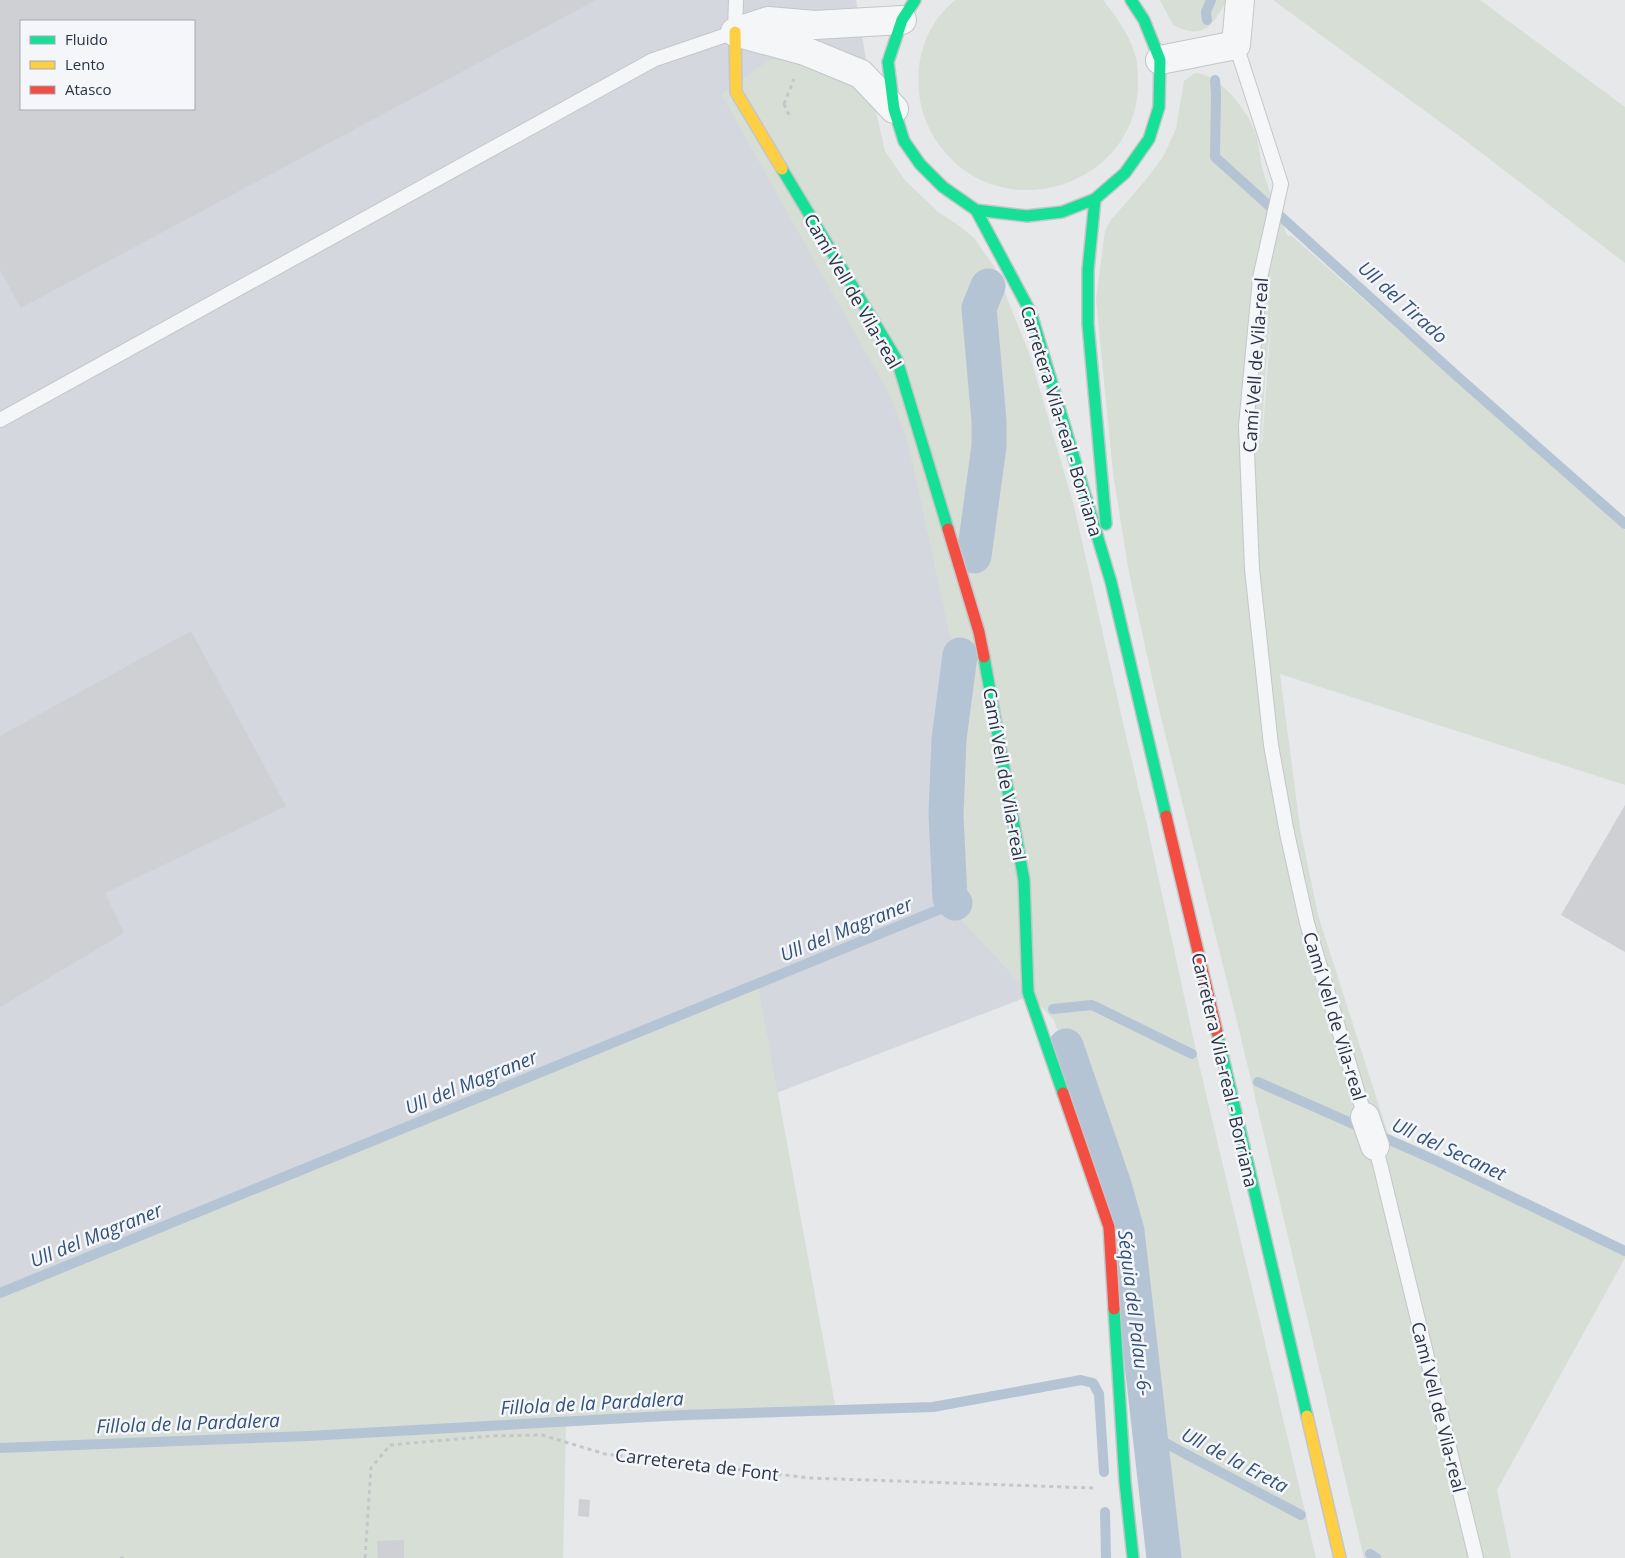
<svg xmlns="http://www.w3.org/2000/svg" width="1625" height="1558" font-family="'Open Sans',sans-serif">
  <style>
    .built { fill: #d4d7dd; fill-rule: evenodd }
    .green { fill: #d6ded6; fill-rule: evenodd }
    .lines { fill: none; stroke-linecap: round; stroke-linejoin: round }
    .stream { stroke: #b4c4d5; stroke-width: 10 }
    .canal { stroke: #b4c4d5; stroke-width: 35 }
    .building { fill: #ced0d3; fill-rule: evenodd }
    .lane-casing { stroke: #c4c6c8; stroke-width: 16 }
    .street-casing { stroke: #c4c6c8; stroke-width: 30 }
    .fast-casing { stroke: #c4c6c8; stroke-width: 14 }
    .slow-casing { stroke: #c4c6c8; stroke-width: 14 }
    .jam-casing { stroke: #c4c6c8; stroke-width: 14 }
    .path { stroke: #c5c6ca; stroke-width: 3; stroke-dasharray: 4 4; stroke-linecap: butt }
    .lane { stroke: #f5f6f7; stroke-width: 14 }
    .street { stroke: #f5f6f7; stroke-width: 28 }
    .fast { stroke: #16e098; stroke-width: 11 }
    .slow { stroke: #ffcf43; stroke-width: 11 }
    .jam { stroke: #f24e42; stroke-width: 11 }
    .labels { text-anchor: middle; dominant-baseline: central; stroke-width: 5; stroke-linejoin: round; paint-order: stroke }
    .street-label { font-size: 18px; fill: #2b3445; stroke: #f4f6f9 }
    .water-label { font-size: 19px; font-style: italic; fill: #34527a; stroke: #f4f6f9 }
  </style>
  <rect width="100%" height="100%" fill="#e6e8ea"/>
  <!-- built -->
  <path class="built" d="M0 0H856L885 174 1168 943 0 1390ZM21 21H194V109H21Z"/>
  <!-- green -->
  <path class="green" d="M955 0H1103C1118 19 1133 39 1137 63 1138 70 1138 78 1138 86 1135 186 1005 227 943 150 930 134 920 112 919 91 916 55 927 24 955 0Z
    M1160 0H1227C1213 25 1204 41 1173 25Z
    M1273 0H1480L1625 107V263L1462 138Z
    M787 56 861 83 876 112 885 151 904 179 938 212 958 225 974 238 995 268 1029 353 1074 506 1129 749 1147 825 1198 1060 1316 1558H1161L1125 1229 1054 1020 951 909 947 901 941 816 942 739 954 655 908 443 890 396 721 94 769 60Z
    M1195 73C1219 74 1245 108 1254 129 1260 143 1259 160 1264 174 1270 195 1280 215 1287 235L1293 237 1625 530V785L1280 674 1300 828 1318 915 1389 1137 1625 1248V1258L1497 1490 1511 1558H1364L1241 1038 1161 718 1129 573 1113 473 1096 299 1105 231 1111 220 1144 182 1163 157 1176 129 1184 81ZM1272 311 1262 443H1261L1266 366Z
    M757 980 837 1415 566 1425 563 1558H0V1291Z"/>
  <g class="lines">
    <!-- stream -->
    <path class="stream" d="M1207 20 1206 12 1211 0
      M1215 80 1216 93 1215 157 1458 377 1625 524
      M1053 1009 1092 1005 1192 1054
      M1258 1082 1437 1161 1625 1251
      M0 1293 955 903
      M1152 1436 1301 1515
      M0 1448 308 1436 682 1415 933 1407 1081 1380 1093 1383 1099 1394 1104 1472
      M1105 1512 1106 1558
      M1370 1554 1376 1558"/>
    <!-- canal -->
    <path class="canal" d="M974 556 989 446V421L979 308 988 286
      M955 903 950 898 946 815 949 739 960 655
      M1066 1046 1114 1185 1127 1231 1164 1558"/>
  </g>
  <!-- building -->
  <path class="building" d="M0 0H596L21 308 0 270ZM21 21H194V109H21Z
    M191 631 286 806 105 893 124 933 0 1007V736Z
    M1625 805V952L1561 915Z
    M579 1499 590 1500 589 1517 578 1516Z
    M404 1540V1558H378L377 1541Z"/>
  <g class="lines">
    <!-- lane casing -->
    <g class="lane-casing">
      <path id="lane" d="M1236 45 1281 184 1260 278 1246 426 1252 569 1271 745 1287 833 1307 923 1365 1117
        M0 420 653 60 735 32 736 0
        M1375 1146 1380 1164 1476 1558"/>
    </g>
    <!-- street casing -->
    <g class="street-casing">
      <path id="street" d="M735 32 805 51 861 74 894 109
        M735 32 768 21 815 25 902 20
        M1160 60 1236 45 1240 0
        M1365 1117 1375 1146"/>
    </g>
    <!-- fast casing -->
    <g class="fast-casing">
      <path id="fast" d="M915 0 902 20 888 62 894 109 904 141 920 164 943 187 976 210 1027 216 1062 212 1095 199 1125 173 1149 139 1159 107 1160 60 1144 20 1131 0
        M782 169 897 360 948 529
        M1095 199 1088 270V324L1106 524
        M976 210 1031 313 1111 582 1166 816
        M984 657 1024 880 1028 992 1063 1093
        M1217 1032 1307 1416
        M1114 1309 1125 1482 1133 1558"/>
    </g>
    <!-- slow casing -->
    <g class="slow-casing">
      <path id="slow" d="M735 32 736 92 782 169
        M1307 1416 1340 1558"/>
    </g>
    <!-- jam casing -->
    <g class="jam-casing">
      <path id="jam" d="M948 529 979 632 984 657
        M1166 816 1217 1032
        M1063 1093 1109 1227 1114 1309"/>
    </g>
    <!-- path -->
    <path class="path" d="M784 104 790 117
      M784 104 794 79
      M120 1558H126
      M365 1558 371 1468 390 1445 491 1436 542 1435 605 1454 810 1478 1094 1488"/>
    <!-- lane -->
    <use href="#lane" class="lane"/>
    <!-- street -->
    <use href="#street" class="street"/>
    <!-- fast -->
    <use href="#fast" class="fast"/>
    <!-- slow -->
    <use href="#slow" class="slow"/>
    <!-- jam -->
    <use href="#jam" class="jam"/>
  </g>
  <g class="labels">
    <!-- street labels -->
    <g class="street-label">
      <text transform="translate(853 291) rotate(60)">Camí Vell de Vila-real</text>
      <text transform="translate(1255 365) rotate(-86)">Camí Vell de Vila-real</text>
      <text transform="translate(1062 421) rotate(73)">Carretera Vila-real - Borriana</text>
      <text transform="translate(1005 774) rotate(80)">Camí Vell de Vila-real</text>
      <text transform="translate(1335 1016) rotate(73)">Camí Vell de Vila-real</text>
      <text transform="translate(1225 1070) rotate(77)">Carretera Vila-real - Borriana</text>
      <text transform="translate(1439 1407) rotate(76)">Camí Vell de Vila-real</text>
      <text transform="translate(697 1464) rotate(7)">Carretereta de Font</text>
    </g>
    <!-- water labels -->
    <g class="water-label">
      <text transform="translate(1403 302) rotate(42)">Ull del Tirado</text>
      <text transform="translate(846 929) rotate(-22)">Ull del Magraner</text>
      <text transform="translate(471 1082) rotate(-22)">Ull del Magraner</text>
      <text transform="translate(1449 1149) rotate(25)">Ull del Secanet</text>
      <text transform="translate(96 1235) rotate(-22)">Ull del Magraner</text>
      <text transform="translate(1135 1313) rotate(83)">Séquia del Palau -6-</text>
      <text transform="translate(592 1403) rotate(-3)">Fillola de la Pardalera</text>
      <text transform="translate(188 1423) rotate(-2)">Fillola de la Pardalera</text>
      <text transform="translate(1235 1460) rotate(28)">Ull de la Ereta</text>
    </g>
  </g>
  <!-- legend -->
  <rect x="20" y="20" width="175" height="90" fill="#f4f6f9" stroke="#a4a8b1"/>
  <rect x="30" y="36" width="25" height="8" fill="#16e098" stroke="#a4a8b1"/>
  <text x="65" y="45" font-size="15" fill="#2b3445">Fluido</text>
  <rect x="30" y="61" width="25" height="8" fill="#ffcf43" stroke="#a4a8b1"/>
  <text x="65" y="70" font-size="15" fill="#2b3445">Lento</text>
  <rect x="30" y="86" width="25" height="8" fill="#f24e42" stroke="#a4a8b1"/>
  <text x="65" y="95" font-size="15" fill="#2b3445">Atasco</text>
</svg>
